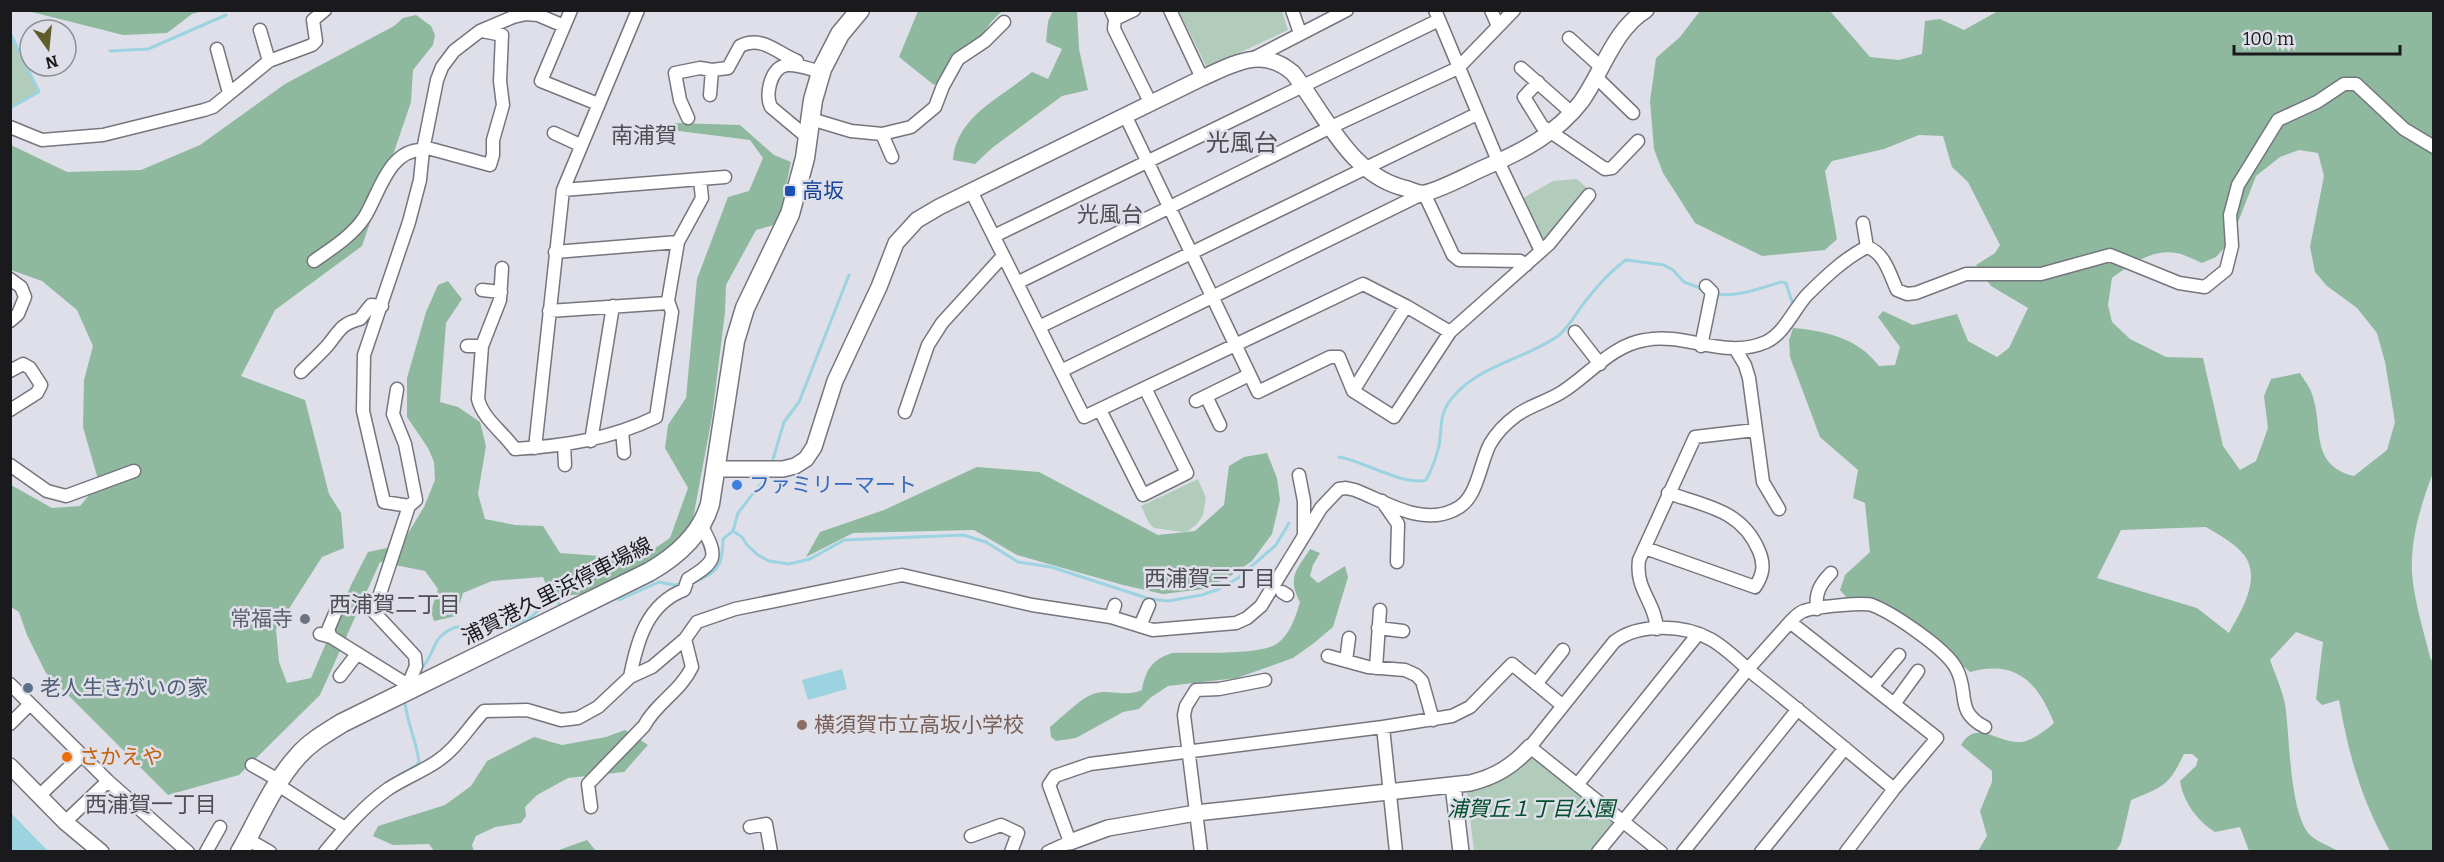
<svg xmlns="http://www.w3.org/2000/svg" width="2444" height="862" font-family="Bitter,'Noto Sans JP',serif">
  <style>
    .green { fill: #b2ccbb }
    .forest { fill: #8eb99e; fill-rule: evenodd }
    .water { fill: #9bd3e0 }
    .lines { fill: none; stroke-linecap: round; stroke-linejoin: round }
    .stream { stroke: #9bd3e0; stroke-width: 3 }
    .minor-casing { stroke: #75757e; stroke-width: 15 }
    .tertiary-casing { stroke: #75757e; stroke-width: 18 }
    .secondary-casing { stroke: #75757e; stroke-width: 21 }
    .minor { stroke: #fff; stroke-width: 12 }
    .tertiary { stroke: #fff; stroke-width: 15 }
    .secondary { stroke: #fff; stroke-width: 18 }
    .transit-dot { fill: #1a4fb4; stroke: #dfdfe9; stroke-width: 2 }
    .shop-dot { fill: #3f7fe0; stroke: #dfdfe9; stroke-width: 2 }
    .worship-dot { fill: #6b7280; stroke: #dfdfe9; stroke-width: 2 }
    .service-dot { fill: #5c6f8a; stroke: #dfdfe9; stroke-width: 2 }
    .education-dot { fill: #8d6e63; stroke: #dfdfe9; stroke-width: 2 }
    .food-dot { fill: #e8710a; stroke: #dfdfe9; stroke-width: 2 }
    .labels { text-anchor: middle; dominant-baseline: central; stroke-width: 5; stroke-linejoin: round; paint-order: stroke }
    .transit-label { font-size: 21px; fill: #164399; stroke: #dfdfe9; text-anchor: start }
    .shop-label { font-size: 21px; fill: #366cbe; stroke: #dfdfe9; text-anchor: start }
    .street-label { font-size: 21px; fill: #1a1a1d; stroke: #dfdfe9 }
    .worship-label { font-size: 21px; fill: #5b616d; stroke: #dfdfe9; text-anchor: end }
    .service-label { font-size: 21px; fill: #4e5e75; stroke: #dfdfe9; text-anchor: start }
    .education-label { font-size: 21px; fill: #785e54; stroke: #dfdfe9; text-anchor: start }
    .food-label { font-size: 21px; fill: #c56008; stroke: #dfdfe9; text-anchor: start }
    .park-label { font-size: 21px; font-style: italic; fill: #004e2c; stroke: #dfdfe9 }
    .neighbourhood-label { font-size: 22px; fill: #4f4e57; stroke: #dfdfe9 }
    .quarter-label { font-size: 24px; fill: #4f4e57; stroke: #dfdfe9 }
  </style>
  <rect width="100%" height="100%" fill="#dfdfe9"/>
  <!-- green -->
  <path class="green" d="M1179 11H1282L1288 30 1207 68Z
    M10 33 39 93 11 107H10Z
    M1577 179 1588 189 1548 240 1541 239 1523 198 1553 181Z
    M1198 479 1206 498 1203 515 1197 524 1188 531 1182 532 1154 528 1149 523 1141 506Z
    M1532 756 1610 817 1614 826 1590 851H1474L1467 793 1505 776Z"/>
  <!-- forest -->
  <path class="forest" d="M28 11H203L192 14 167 33 123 35Z
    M918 11H1002L991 22 959 69 934 85 899 57Z
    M1053 11H1077L1079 49 1088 90 1062 96 992 148 975 164 953 160C956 116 1002 97 1032 72L1048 79 1062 49 1046 42 1048 21Z
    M1700 11H1830L1870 57 1899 60 1922 54 1925 21 1940 19 1964 30 1998 11H2433L2434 470C2423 499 2413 529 2412 560 2410 588 2424 632 2431 660L2433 661V851H2390C2362 801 2349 757 2339 700L2322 705 2316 699 2323 642 2296 632 2270 660C2275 674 2282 689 2285 704 2290 735 2289 813 2310 835 2317 842 2330 846 2338 851H2249L2240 827 2215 832C2197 821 2183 801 2180 781L2196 766 2198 759 2192 754H2184C2168 787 2164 786 2131 800L2121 843 2116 851H1978L1987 836 1980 811 1992 782V771L1961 745C1976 718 1999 744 2021 742 2032 741 2046 730 2054 723 2038 683 2017 659 1970 672L1920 629 1849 600 1840 590 1845 575 1870 552 1865 503 1853 498 1858 470 1820 437 1790 357 1789 340 1793 328C1826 331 1858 338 1879 366L1895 365 1900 347 1878 317 1883 311 1913 325 1957 314 1968 341 1997 357 2009 348 2028 308 1991 286 1976 265 1995 253 2000 245 1968 182 1952 167 1943 136 1919 135 1884 149 1832 161 1825 171 1837 239 1825 250 1762 256 1695 223 1663 173 1654 149 1650 101 1656 58 1680 37ZM2299 150 2318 153 2324 176 2310 247 2315 272 2327 286 2357 308 2377 333 2385 362 2395 422 2387 450 2354 476C2309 465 2324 428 2312 394 2310 387 2304 380 2300 373L2271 379 2264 396 2268 428 2256 461 2240 470 2223 446 2203 358 2166 357 2130 339 2112 322 2108 305 2112 278C2129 265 2152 249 2176 253 2184 254 2194 260 2202 263L2216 257 2231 240 2256 176 2280 157ZM2206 527C2219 535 2235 543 2244 555 2262 579 2241 611 2229 633L2197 608 2097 578 2121 530Z
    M416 15 431 26 435 35 433 45 413 70 411 102 362 246 275 310 241 376 305 400 329 494 341 513 344 548 322 557 276 629 279 662 287 683 311 678 352 583 368 552 401 545 424 507 435 480 434 462 428 448 407 417V378L426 312 438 285 448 281 462 299 446 323 440 402 458 407 480 422 486 446 478 494 485 519 515 525 543 526 560 553 639 559 670 538 688 488 665 448 668 425 686 398 697 279 728 197 749 191 763 158 750 140 671 130 675 123 740 125 774 155 791 162 778 224 756 230 726 285 725 312 712 417 692 524 664 554 590 594 551 596 543 577 492 581 463 593 456 616 434 621 431 611 438 589 425 571 380 562 320 695 239 775 168 795 46 673 27 635 19 612 11 607V485L52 508 80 506 99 483 83 427 84 380 93 346 77 310 42 281 11 270V145L67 172 141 170 200 145 285 84 394 26 403 18Z
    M1267 453 1277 478 1280 500 1272 534 1252 561 1229 577 1204 589 1163 594 1123 585 1017 555 974 530 853 533 806 557 820 532 884 510 977 467 1039 472 1158 535 1195 531 1224 505 1229 466 1244 457Z
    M1310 549 1320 553 1313 565 1310 576 1318 583 1345 566 1348 577 1333 627 1314 643 1293 658 1237 678 1168 686 1150 698 1139 709 1123 712 1076 738 1056 741 1051 737 1050 727C1061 718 1081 698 1093 694 1109 688 1126 698 1142 690 1145 670 1153 659 1172 653 1195 652 1261 656 1278 643 1290 634 1296 616 1300 602 1287 577 1296 571 1310 549Z
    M625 730 648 745 624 772 568 778 537 795 525 807 526 816 521 823 495 827 476 836 472 845 474 851H434L429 844 393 845 373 836 378 826 445 805 471 786 487 761 534 737 562 745 606 737Z
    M587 840 596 851H556Z"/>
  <!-- water -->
  <path class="water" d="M842 669 847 689 808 700 802 680Z
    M10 813H11L48 851H11Z"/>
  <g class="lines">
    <!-- stream -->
    <path class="stream" d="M237 11 239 10
      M10 33 39 92 10 108
      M110 51 148 49 226 15
      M1714 294C1738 297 1758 289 1781 282L1786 283 1792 302
      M1339 457C1364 461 1403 486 1426 480 1432 469 1436 458 1439 446 1442 430 1439 416 1449 402 1474 366 1524 360 1558 336 1568 328 1574 317 1581 307 1593 291 1609 272 1626 260L1664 265 1673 270 1684 282 1705 290
      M773 459 784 422 799 402 849 275
      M733 531 738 513 766 477
      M693 582C718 574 723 565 723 539L733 531 742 537 747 545 758 555 769 561 789 564 810 559 844 540 963 535 986 542 1018 562 1051 567 1150 599 1168 601 1202 595 1219 589 1238 578 1276 545 1289 523
      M619 600 659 582 674 585 683 584
      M420 670C437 654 429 637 456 627 477 627 506 630 526 620 539 614 539 602 556 601L563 607
      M390 781 417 765 419 761C416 741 408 724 405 704"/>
    <!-- minor casing -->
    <g class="minor-casing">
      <path id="minor" d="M571 10 541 81 598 104
        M1111 10 1115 19 1114 29 1151 104
        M1170 10 1202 78
        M1292 10 1300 33
        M1435 10 1498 161 1541 251
        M1491 10 1498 26
        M1115 19 1134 10
        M260 30 269 61
        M1569 38 1602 68
        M217 49 229 93
        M1254 58 1347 10
        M1521 68 1572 113
        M1596 77 1633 113
        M1538 82 1524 97 1542 126 1605 169 1612 168 1638 141
        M710 95 712 70
        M1126 117 1258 392 1330 357H1339L1353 391 1394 417 1450 332 1549 244 1589 195
        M688 118 680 100 675 73 700 68 712 70 728 68 740 46C762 35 777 53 797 61L798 65
        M811 119 851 131 882 134 911 127 935 107 943 86 958 59 985 41 1004 22
        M10 127 42 140 103 135 204 110 213 107 269 61 312 45 316 41 313 20 325 10
        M554 133 580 145
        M882 134 892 157
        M809 135 802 133 771 107C768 101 768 92 770 84 778 55 798 66 821 72
        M424 147 490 165 493 155V140L503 105 500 81 502 35 482 31
        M563 190 725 177
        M971 191 1084 417 1363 284 1406 306 1450 332
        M1863 223 1867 247
        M994 236 1439 20
        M555 252 678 242
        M314 261C331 249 352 236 364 218 379 195 388 149 423 150
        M502 268 500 300 482 346 478 399C483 419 503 432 515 449 564 446 611 439 656 417L672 312 668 301 678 242 702 198 700 180
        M10 279 21 287 25 297 18 314 10 321
        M1017 283 1331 127 1458 68 1514 10
        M482 290 501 292
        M549 311 667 303
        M1039 327 1477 114
        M1575 332 1600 364
        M467 346H482
        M1701 346 1712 292 1706 286
        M1736 350 1745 365 1749 378 1763 482 1779 509
        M10 371 23 364 30 368 41 385 37 393 10 410
        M1061 371 1424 193 1453 255 1459 260 1520 261 1526 265
        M301 372C310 363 320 354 328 345 340 330 341 324 360 319L371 305 382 306
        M397 389 393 414 405 444 416 500 409 506
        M1353 391 1406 306
        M1206 396 1220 425
        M1196 401 1249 375
        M1100 410 1143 495 1187 473 1145 388
        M905 412 928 345 942 323 1003 256
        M622 431 624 453
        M591 441 613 306
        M564 444 565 465
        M535 448 563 190 638 10
        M10 465 47 491 66 496 134 471
        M1299 475 1304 501V534
        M1382 501 1398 524 1397 562
        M1645 548 1755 587C1763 575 1765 565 1759 551 1742 510 1706 506 1668 493
        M1282 592 1287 595
        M1817 609C1815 593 1820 584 1831 573
        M1111 617 1115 605
        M1790 622C1794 618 1799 612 1804 611 1814 607 1864 602 1872 605 1893 613 1946 649 1956 668 1970 693 1954 711 1985 727
        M1140 626 1149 605
        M1378 628 1403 631
        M1657 629C1655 601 1635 590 1639 560L1695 437 1755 430
        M320 634 331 637 408 685
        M331 637 328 630 339 604
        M1328 656 1368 667 1405 670 1416 675 1422 681 1433 720
        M1346 661 1349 638
        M1376 668 1380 610
        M340 676 357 654
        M630 677C637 641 647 604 684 590L688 579C718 561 718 556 701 525
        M10 684 108 781 188 852
        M1536 684 1563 650
        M1872 687 1899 655
        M411 690 408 685 416 666 415 656 374 612 409 506 384 502 363 411 364 355 409 222 420 180 423 150 437 80 442 67 454 51 480 31 513 17 526 14 538 15 564 26
        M1894 704 1918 671
        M10 724 30 704
        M1383 727 1396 852
        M252 765 280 781
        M278 785 345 828
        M1577 785 1698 634
        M39 796 82 755
        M591 807 588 784 644 726C656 703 680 692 692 667L685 639
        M65 822 108 781
        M750 827 766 824 771 852
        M971 836 1001 825 1018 833 1011 852
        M247 839 270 852
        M206 852 220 827
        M325 852C344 829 364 806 388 789 403 779 421 772 436 762 456 749 468 728 484 711L527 710 561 720 578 718 598 707 630 677 652 667 685 639 697 622 735 609 902 575 1032 605 1111 617 1153 630 1236 623 1247 618 1261 606 1321 508 1339 489 1346 488 1355 490C1386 502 1421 526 1454 510 1478 500 1479 465 1490 444 1497 432 1506 423 1517 415 1531 405 1548 401 1562 392 1589 375 1612 345 1645 340 1686 332 1725 360 1766 342 1784 334 1794 309 1807 295 1825 277 1845 258 1867 247 1885 253 1890 275 1897 290L1907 294 1916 293 1966 274H2041L2110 255 2179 283 2205 287 2226 270 2232 246 2230 215 2238 185 2278 120 2317 102 2344 84H2356L2404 129 2434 147
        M1048 852 1070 842 1049 785 1055 776 1090 764 1383 727 1452 716 1470 707 1512 664 1562 705
        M1201 852 1184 715 1186 706 1196 690 1219 689 1265 680
        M1598 852 1748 669 1790 622 1937 738 1894 789
        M1661 852 1530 747 1614 642C1638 623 1683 624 1710 639 1727 648 1741 664 1756 676 1803 713 1848 751 1894 789L1846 852
        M1683 852 1798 709
        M1761 852 1845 748"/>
    </g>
    <!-- tertiary casing -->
    <g class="tertiary-casing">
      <path id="tertiary" d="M716 469H783L795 466 806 459 814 447 835 381 879 287 896 243 917 220 939 207 1202 78C1234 64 1262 46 1293 73 1326 115 1350 177 1408 189 1413 191 1420 194 1425 193 1443 189 1471 173 1488 166 1523 151 1557 133 1581 102 1602 73 1614 29 1646 10
        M10 766 65 822 101 852
        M1453 785 1461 852
        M1070 842 1108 828 1196 813 1470 783C1495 777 1513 766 1530 747"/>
    </g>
    <!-- secondary casing -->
    <g class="secondary-casing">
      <path id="secondary" d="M240 852C257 822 274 782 298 756 310 742 326 733 342 723L649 572C677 556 701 535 710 504L735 341 745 308 790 214 805 158 813 100 822 69 840 34 860 10"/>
    </g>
    <!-- minor -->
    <use href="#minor" class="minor"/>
    <!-- tertiary -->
    <use href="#tertiary" class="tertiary"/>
    <!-- secondary -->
    <use href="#secondary" class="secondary"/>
  </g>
  <!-- markers -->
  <rect class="transit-dot" x="784" y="185" width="12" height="12" rx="3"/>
  <circle class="shop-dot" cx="737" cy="485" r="6"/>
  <circle class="worship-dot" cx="305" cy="619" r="6"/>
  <circle class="service-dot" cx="28" cy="688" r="6"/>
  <circle class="education-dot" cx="802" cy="725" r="6"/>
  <circle class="food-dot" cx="67" cy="757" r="6"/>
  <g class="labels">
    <!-- transit labels -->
    <g class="transit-label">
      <text x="802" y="191">高坂</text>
    </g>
    <!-- shop labels -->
    <g class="shop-label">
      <text x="749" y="485">ファミリーマート</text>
    </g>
    <!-- street labels -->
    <g class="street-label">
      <text transform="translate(557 591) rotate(-27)">浦賀港久里浜停車場線</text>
    </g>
    <!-- worship labels -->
    <g class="worship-label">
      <text x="293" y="619">常福寺</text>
    </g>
    <!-- service labels -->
    <g class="service-label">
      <text x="40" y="688">老人生きがいの家</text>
    </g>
    <!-- education labels -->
    <g class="education-label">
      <text x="814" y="725">横須賀市立高坂小学校</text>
    </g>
    <!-- food labels -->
    <g class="food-label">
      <text x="79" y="757">さかえや</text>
    </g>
    <!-- park labels -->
    <g class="park-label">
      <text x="1531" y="809">浦賀丘１丁目公園</text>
    </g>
    <!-- neighbourhood labels -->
    <g class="neighbourhood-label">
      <text x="644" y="135">南浦賀</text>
      <text x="1110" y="214">光風台</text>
      <text x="1210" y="578">西浦賀三丁目</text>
      <text x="395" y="604">西浦賀二丁目</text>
      <text x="151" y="804">西浦賀一丁目</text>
    </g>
    <!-- quarter labels -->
    <g class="quarter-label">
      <text x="1242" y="143">光風台</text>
    </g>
  </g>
  <!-- border -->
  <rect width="2444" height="862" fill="none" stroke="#1a1a1d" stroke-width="24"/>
  <!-- north arrow -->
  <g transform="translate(48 48) rotate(165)"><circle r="28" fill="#dfdfe9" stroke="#909097" stroke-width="1.5"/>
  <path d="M0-4.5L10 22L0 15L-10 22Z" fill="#605d2a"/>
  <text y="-9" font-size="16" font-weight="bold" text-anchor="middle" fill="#1a1a1d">N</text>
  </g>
  <!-- scale -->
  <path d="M2234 45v9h166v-9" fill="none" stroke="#1a1a1d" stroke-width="3"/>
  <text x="2243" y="45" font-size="18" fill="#1a1a1d" stroke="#dfdfe9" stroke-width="4.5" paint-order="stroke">100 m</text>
</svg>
